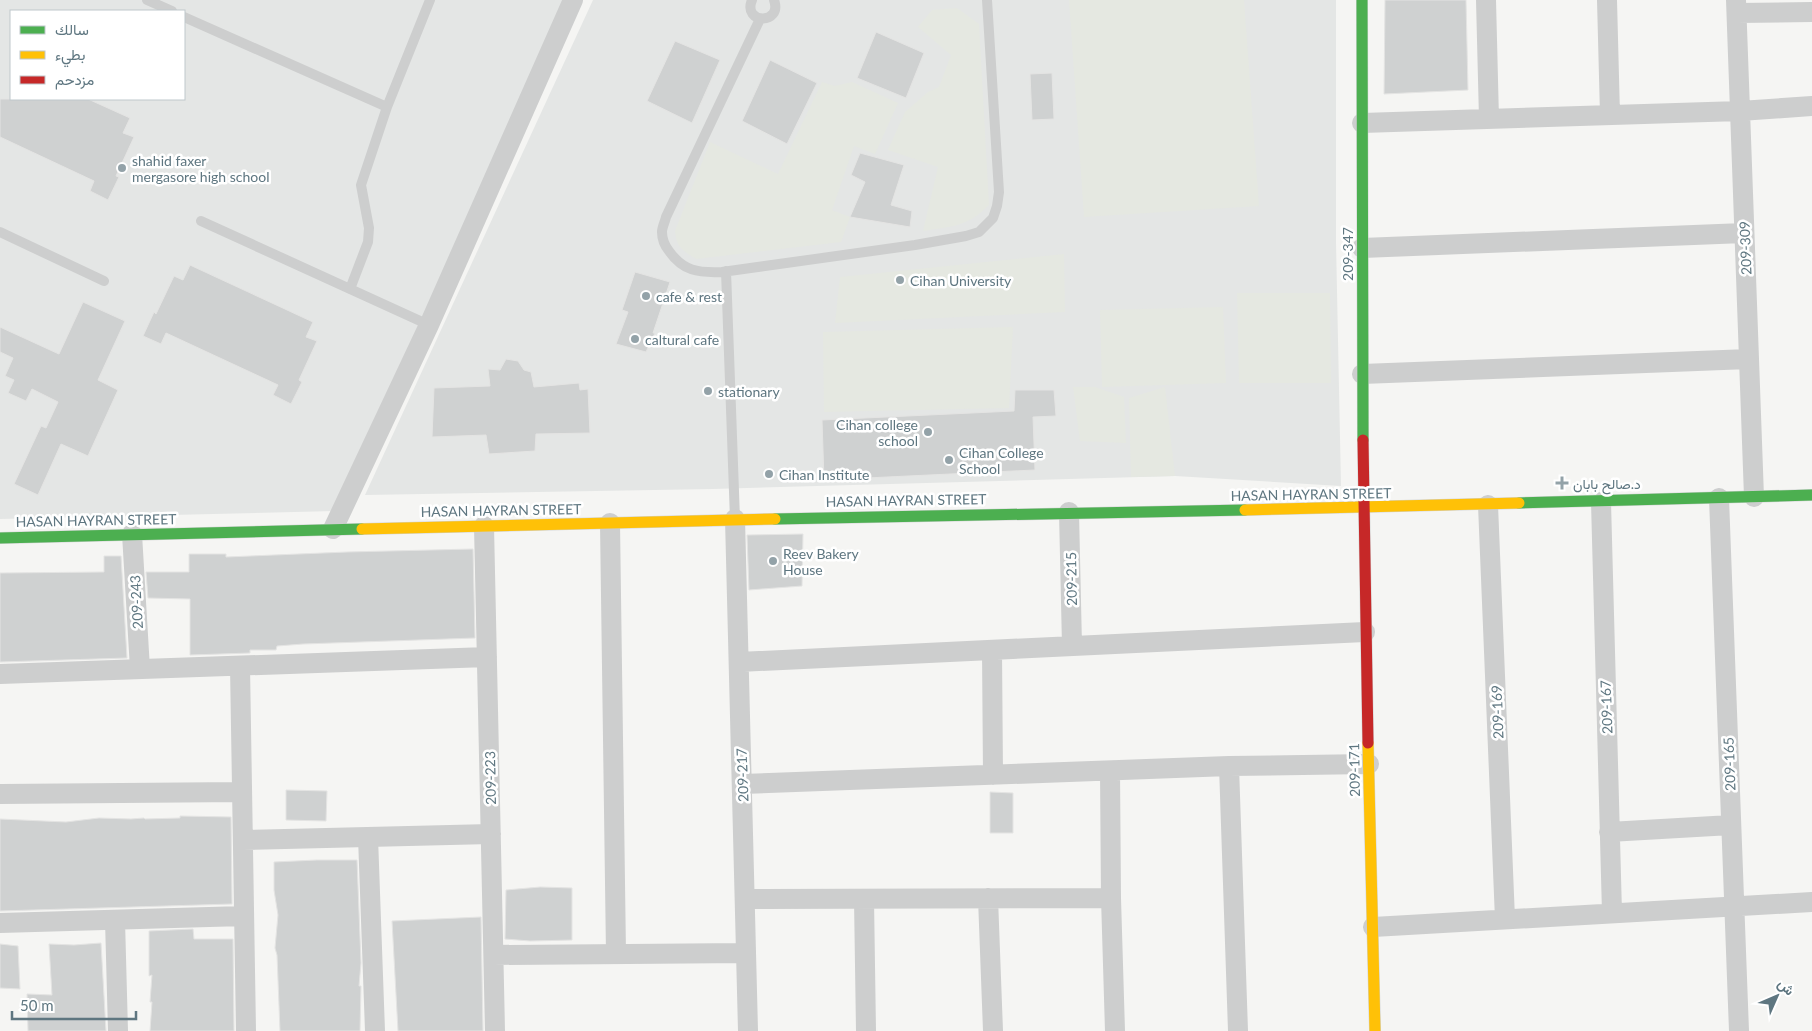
<svg xmlns="http://www.w3.org/2000/svg" width="1812" height="1031" font-family="Lato,Vazirmatn,sans-serif">
  <style>
    .built { fill: #e4e6e5; fill-rule: evenodd }
    .green { fill: #e5e8e1 }
    .building { fill: #cfd1d1; stroke: #e4e4e3 }
    .lines { fill: none; stroke-linecap: round; stroke-linejoin: round }
    .fast-casing { stroke: #d1d3d3; stroke-width: 12 }
    .slow-casing { stroke: #d1d3d3; stroke-width: 12 }
    .jam-casing { stroke: #d1d3d3; stroke-width: 12 }
    .lane { stroke: #cdcece; stroke-width: 10 }
    .street { stroke: #cdcece; stroke-width: 20 }
    .fast { stroke: #4caf50; stroke-width: 11 }
    .slow { stroke: #ffc107; stroke-width: 11 }
    .jam { stroke: #c62828; stroke-width: 11 }
    .poi-dot { fill: #93a2a8; stroke: #fff; stroke-width: 2 }
    .labels { text-anchor: middle; dominant-baseline: central; stroke-width: 5; stroke-linejoin: round; paint-order: stroke }
    .poi-label { font-size: 14px; fill: #5e7680; stroke: #fff; text-anchor: start }
    .street-label { font-size: 14px; fill: #5e7680; stroke: #fff }
  </style>
  <rect width="100%" height="100%" fill="#f5f5f3"/>
  <!-- built -->
  <path class="built" d="M0 0H566L335 511 0 519ZM11 11H184V99H11Z
    M593 0H1336V242L1341 486 1175 476 713 489 365 495Z"/>
  <!-- green -->
  <path class="green" d="M1069 0H1244L1259 206 1084 217Z
    M957 8 979 24 989 205C967 227 953 226 923 231L938 167 888 150 905 112 928 92 939 87 951 55 918 27 932 10Z
    M822 82 835 86 852 82 898 103 875 154 854 146 832 210 850 217 841 242 696 259C682 250 677 248 675 231L710 142 778 174Z
    M1064 254 1065 312 835 323 840 277Z
    M1237 293H1330L1331 383H1239Z
    M1223 307 1226 383 1102 387 1100 310Z
    M1013 327 1009 408 824 412 823 332Z
    M1073 387H1095L1124 397 1126 443 1080 441Z
    M1165 387 1175 476 1131 477 1129 398Z"/>
  <!-- building -->
  <path class="building" d="M1385 0H1466L1468 90 1384 94Z
    M876 32 924 53 906 98 857 78Z
    M675 41 720 60 692 123 647 101Z
    M770 60 817 83 787 144 742 121Z
    M1052 73 1054 119 1032 120 1030 74Z
    M0 99H88L130 118 123 133 134 137 116 176 119 177 108 200 90 191 94 181 0 137Z
    M860 153 904 165 891 205 912 211 910 227 850 217 865 182 851 175Z
    M190 265 313 322 306 337 317 341 299 380 302 382 291 404 273 395 278 385 166 333 161 344 143 336 154 312 156 314 174 276 183 280Z
    M635 272 670 282 653 333H655L646 352 616 344 628 312 622 310Z
    M83 302 125 321 98 380 118 390 88 456 61 444 38 495 14 484 41 426 46 428 58 402 32 389 26 401 8 393 14 380 5 376 13 358 0 352V327L59 354Z
    M506 359 518 361 524 370 531 372 534 387 579 383 580 390 588 389 590 433 536 434 535 451 489 454 486 435 432 437 434 388 490 386 488 369 500 370Z
    M1015 390H1054L1056 416 1033 417 1035 470 824 480 822 420 1014 411Z
    M803 534 802 586 749 590 747 535Z
    M473 549 475 638 303 644 277 646 276 650H250V653L190 655V599L148 598 146 572H189V554H226V557L347 552Z
    M104 556H121L127 658 0 662V573L104 572Z
    M286 790 327 791 326 821 286 820Z
    M990 792 1013 793V833H990Z
    M180 816 231 817 232 904 0 911V819L66 822 99 818 131 819 144 818 145 819 180 818Z
    M317 860H357L361 963 359 986H361L360 1031H280L277 955 275 948 278 915 274 890V862Z
    M540 887 572 888V940L530 941 505 939 506 890Z
    M481 917 483 1031H398L392 921Z
    M193 929 194 939H233L234 1031H150L152 1002H150L152 975 149 976V931Z
    M101 943 106 1031H28L27 994 52 995 49 944 74 945Z
    M0 944 18 946 20 989 0 988Z"/>
  <g class="lines">
    <!-- fast casing -->
    <g class="fast-casing">
      <path id="fast" d="M1362 0 1363 440
        M1519 503 1812 495
        M775 519 1245 510
        M0 538 362 529"/>
    </g>
    <!-- slow casing -->
    <g class="slow-casing">
      <path id="slow" d="M1245 510 1519 503
        M362 529 775 519
        M1368 743 1375 1031"/>
    </g>
    <!-- jam casing -->
    <g class="jam-casing">
      <path id="jam" d="M1363 440 1368 743"/>
    </g>
    <!-- lane -->
    <path class="lane" d="M147 0 172 11
      M752 0C742 24 783 25 774 0
      M184 17 387 107
      M760 19 666 217C665 222 662 227 662 232 662 238 665 246 669 251 683 271 698 273 722 272L915 245 966 236 979 232 993 218 997 206 999 192 987 0
      M201 221 429 325
      M0 232 104 281
      M726 271 735 519
      M350 289 368 242 369 228 361 185 387 107 430 0"/>
    <!-- street -->
    <path class="street" d="M1486 0 1489 119
      M1607 0 1610 115
      M1736 0 1754 497
      M1737 13 1812 12
      M1362 123 1740 111 1812 106
      M1362 248 1744 233
      M1362 374 1749 359
      M1719 498 1739 1031
      M1601 502 1612 913
      M1488 505 1505 919
      M1069 512 1072 646
      M735 519 748 1031
      M610 523 616 954
      M484 526 495 1031
      M333 529 429 325 573 0
      M132 534 140 669
      M992 650 993 775
      M739 662 1365 632
      M240 666 246 1031
      M0 674 487 657
      M1229 766 1238 1031
      M1110 771 1111 898 1115 1031
      M742 784 1229 766 1369 764
      M0 794 242 792
      M1609 832 1731 825
      M368 837 375 1031
      M243 840 491 834
      M988 898 993 1031
      M745 899 1111 898
      M864 899 866 1031
      M115 920 118 1031
      M0 923 244 916
      M1373 927 1812 902
      M494 955 746 953"/>
    <!-- fast -->
    <use href="#fast" class="fast"/>
    <!-- slow -->
    <use href="#slow" class="slow"/>
    <!-- jam -->
    <use href="#jam" class="jam"/>
  </g>
  <!-- markers -->
  <g class="poi-dot">
    <circle cx="122" cy="168" r="5"/>
    <circle cx="900" cy="280" r="5"/>
    <circle cx="646" cy="296" r="5"/>
    <circle cx="635" cy="339" r="5"/>
    <circle cx="708" cy="391" r="5"/>
    <circle cx="928" cy="432" r="5"/>
    <circle cx="949" cy="460" r="5"/>
    <circle cx="769" cy="474" r="5"/>
    <path d="M1559.5 475.5h5v5h5v5h-5v5h-5v-5h-5v-5h5z"/>
    <circle cx="773" cy="561" r="5"/>
  </g>
  <g class="labels">
    <!-- poi labels -->
    <g class="poi-label">
      <text x="132" y="160">shahid faxer<tspan x="132" dy="16">mergasore high school</tspan></text>
      <text x="910" y="280">Cihan University</text>
      <text x="656" y="296">cafe &amp; rest</text>
      <text x="645" y="339">caltural cafe</text>
      <text x="718" y="391">stationary</text>
      <text x="918" y="424" text-anchor="end">Cihan college<tspan x="918" dy="16">school</tspan></text>
      <text x="959" y="452">Cihan College<tspan x="959" dy="16">School</tspan></text>
      <text x="779" y="474">Cihan Institute</text>
      <text x="1573" y="483">د.صالح بابان</text>
      <text x="783" y="553">Reev Bakery<tspan x="783" dy="16">House</tspan></text>
    </g>
    <!-- street labels -->
    <g class="street-label">
      <text transform="translate(1745 248) rotate(-92)">209-309</text>
      <text transform="translate(1347 254) rotate(-90)">209-347</text>
      <text transform="translate(1311 494) rotate(-1)">HASAN HAYRAN STREET</text>
      <text transform="translate(906 500) rotate(-1)">HASAN HAYRAN STREET</text>
      <text transform="translate(501 510) rotate(-1)">HASAN HAYRAN STREET</text>
      <text transform="translate(96 520) rotate(-1)">HASAN HAYRAN STREET</text>
      <text transform="translate(1071 579) rotate(-91)">209-215</text>
      <text transform="translate(136 602) rotate(-93)">209-243</text>
      <text transform="translate(1606 707) rotate(-92)">209-167</text>
      <text transform="translate(1497 712) rotate(-92)">209-169</text>
      <text transform="translate(1729 764) rotate(-92)">209-165</text>
      <text transform="translate(1354 770) rotate(-91)">209-171</text>
      <text transform="translate(742 775) rotate(-92)">209-217</text>
      <text transform="translate(490 778) rotate(-91)">209-223</text>
    </g>
  </g>
  <!-- legend -->
  <rect x="10" y="10" width="175" height="90" fill="#ffffff" stroke="#bfc8cc"/>
  <rect x="20" y="26" width="25" height="8" fill="#4caf50" stroke="#bfc8cc"/>
  <text x="55" y="35" font-size="15" fill="#5e7680">سالك</text>
  <rect x="20" y="51" width="25" height="8" fill="#ffc107" stroke="#bfc8cc"/>
  <text x="55" y="60" font-size="15" fill="#5e7680">بطيء</text>
  <rect x="20" y="76" width="25" height="8" fill="#c62828" stroke="#bfc8cc"/>
  <text x="55" y="85" font-size="15" fill="#5e7680">مزدحم</text>
  <!-- north arrow -->
  <g transform="translate(1777 996) rotate(45)" stroke="#ffffff" stroke-width="4" paint-order="stroke">
  <path d="M0-4L9 19L0 12L-9 19Z" fill="#5e7680"/>
  <text y="-8" font-size="14" font-weight="bold" text-anchor="middle" fill="#5e7680">ش</text>
  </g>
  <!-- scale -->
  <path d="M12 1011v8h124v-8" fill="none" stroke="#5e7680" stroke-width="2.5"/>
  <text x="20" y="1011" font-size="15" fill="#5e7680" stroke="#ffffff" stroke-width="4" paint-order="stroke">50 m</text>
</svg>
